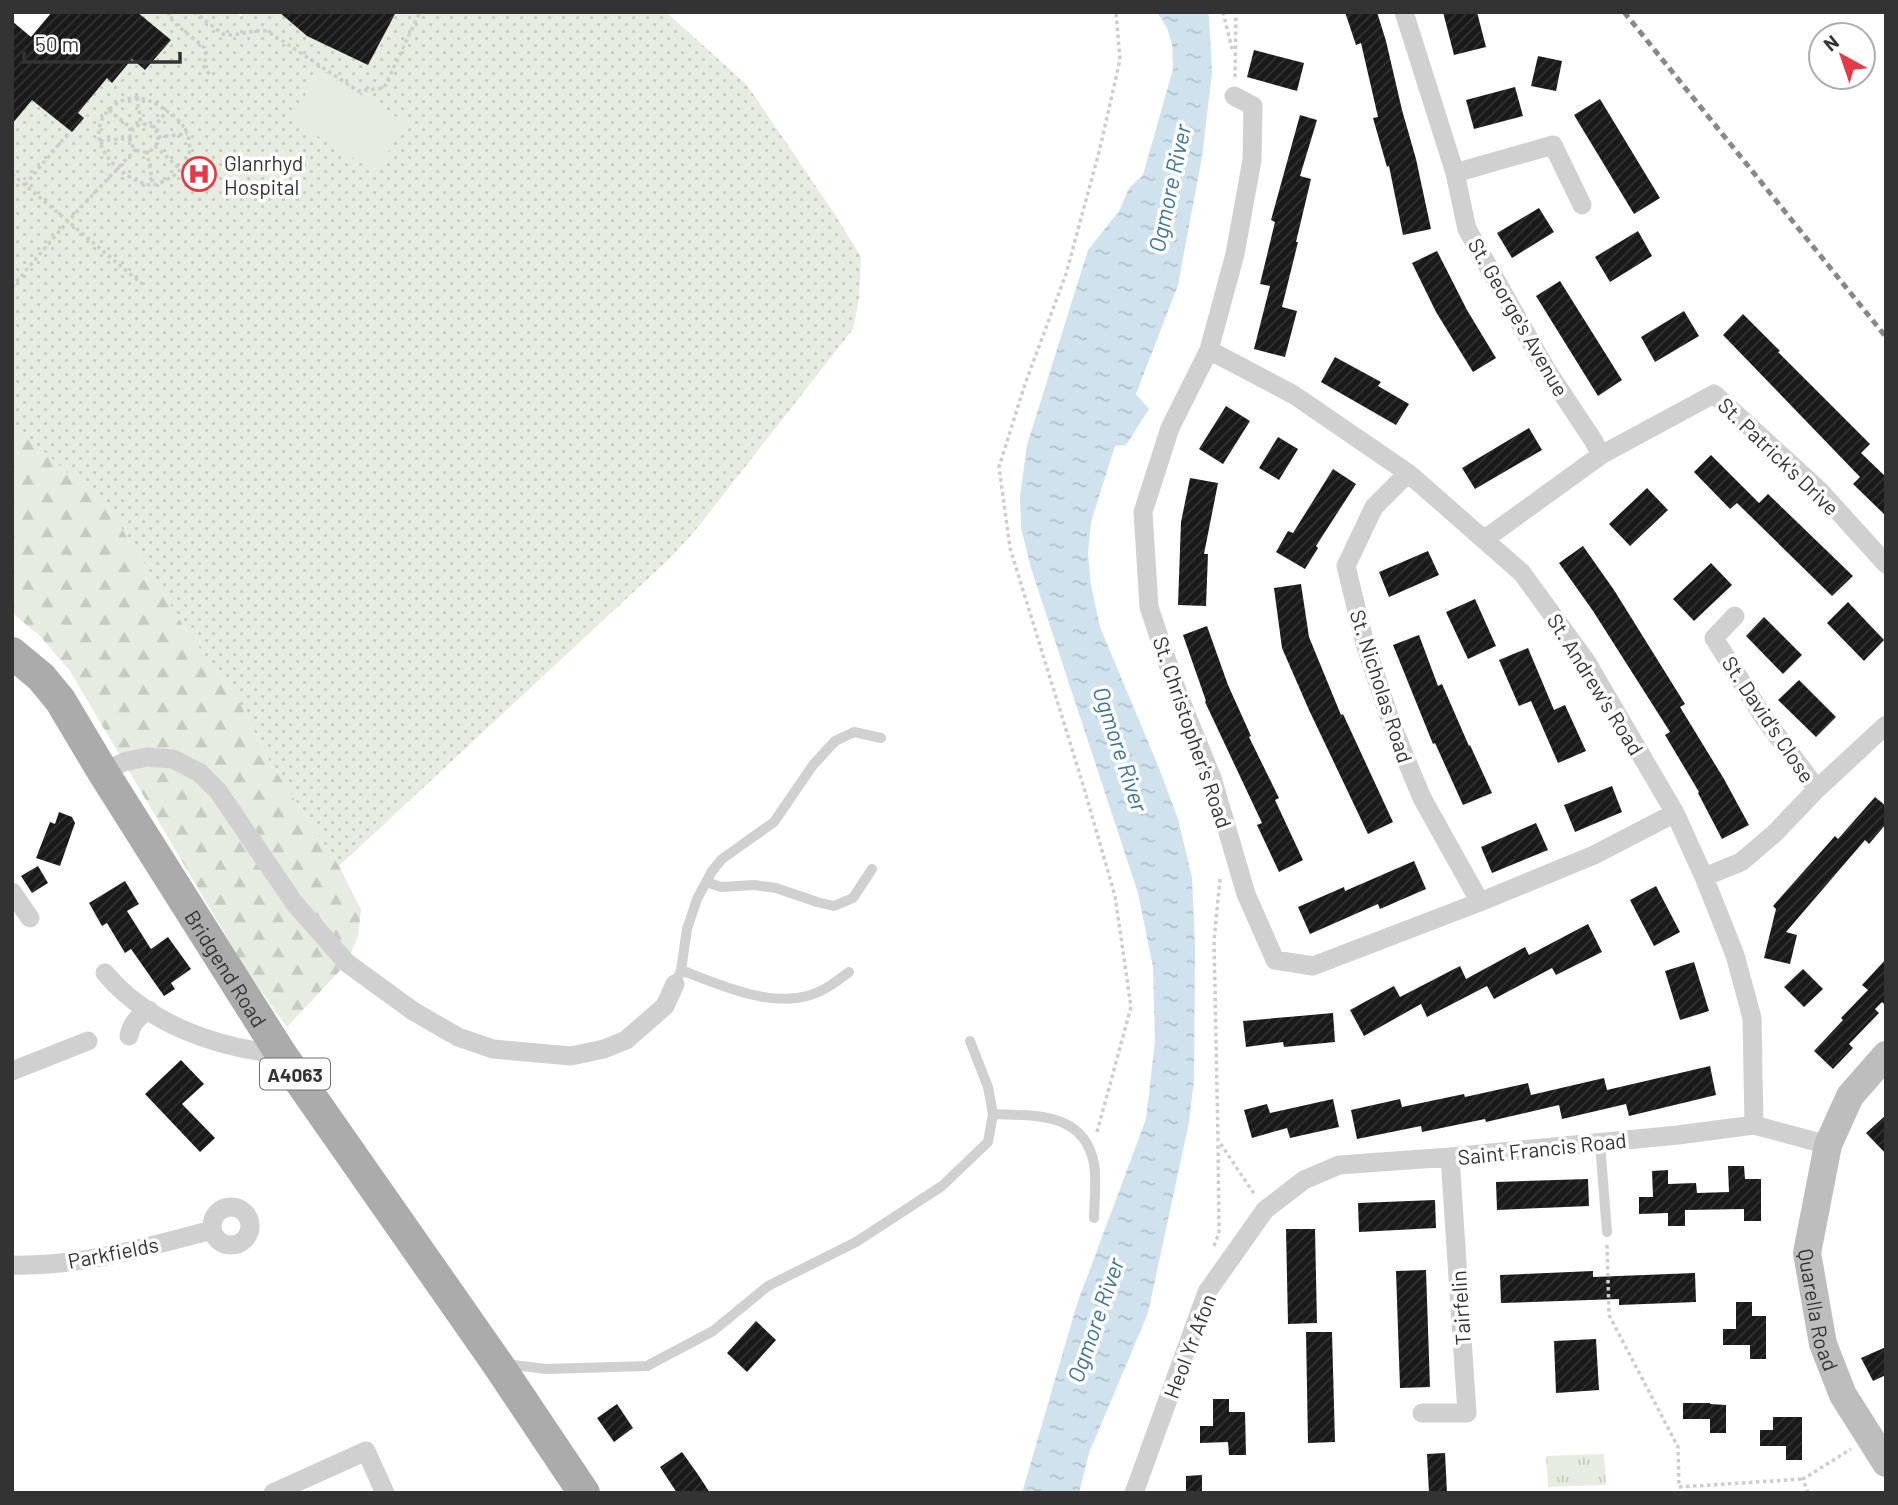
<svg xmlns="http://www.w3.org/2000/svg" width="1898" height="1505" font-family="Barlow,sans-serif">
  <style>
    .grass { fill: url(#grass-dots) }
    .forest { fill: url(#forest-firs) }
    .park { fill: url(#park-tufts) }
    .garden { fill: #e6ecdf }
    .water { fill: url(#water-ripples) }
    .building { fill: url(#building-hatch) }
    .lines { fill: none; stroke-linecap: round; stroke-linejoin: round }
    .path { stroke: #cdcdcd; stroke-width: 3.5; stroke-dasharray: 3.5 3.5; stroke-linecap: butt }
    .lane { stroke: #d0d0d0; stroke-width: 10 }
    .street { stroke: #d0d0d0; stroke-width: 19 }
    .secondary { stroke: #bdbdbd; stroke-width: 28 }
    .primary { stroke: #ababab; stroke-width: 32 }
    .rail { stroke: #888; stroke-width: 5; stroke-dasharray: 7 5; stroke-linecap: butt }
    .labels { text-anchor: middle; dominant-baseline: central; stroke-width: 7; stroke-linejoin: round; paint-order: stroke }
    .shield { fill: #fff; stroke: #707070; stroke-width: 2 }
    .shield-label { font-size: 19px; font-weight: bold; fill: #333 }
    .poi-label { font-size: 21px; fill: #333; stroke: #fff; text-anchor: start }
    .street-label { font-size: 21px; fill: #333; stroke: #fff }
    .water-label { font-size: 23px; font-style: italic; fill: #3f7597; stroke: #fff }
  </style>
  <defs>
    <pattern id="grass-dots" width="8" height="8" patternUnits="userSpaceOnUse" patternTransform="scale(1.75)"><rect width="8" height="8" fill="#e6ecdf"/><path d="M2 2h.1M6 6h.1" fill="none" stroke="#c6cbc0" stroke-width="1.8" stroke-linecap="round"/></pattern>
    <pattern id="forest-firs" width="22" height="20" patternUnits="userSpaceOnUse" patternTransform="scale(1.75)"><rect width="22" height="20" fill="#e6ecdf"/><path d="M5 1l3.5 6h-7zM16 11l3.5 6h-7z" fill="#c6cbc0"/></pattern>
    <pattern id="park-tufts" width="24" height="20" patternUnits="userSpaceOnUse" patternTransform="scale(1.75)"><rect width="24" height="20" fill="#e6ecdf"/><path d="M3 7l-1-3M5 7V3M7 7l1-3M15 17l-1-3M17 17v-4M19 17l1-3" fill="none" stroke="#c6cbc0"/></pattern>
    <pattern id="water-ripples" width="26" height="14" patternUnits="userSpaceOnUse" patternTransform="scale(1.75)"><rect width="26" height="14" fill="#cfe2ee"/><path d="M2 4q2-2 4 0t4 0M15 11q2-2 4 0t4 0" fill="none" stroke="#b2c2cd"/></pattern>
    <pattern id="building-hatch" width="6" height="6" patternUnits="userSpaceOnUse" patternTransform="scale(1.75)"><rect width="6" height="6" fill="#1a1a1a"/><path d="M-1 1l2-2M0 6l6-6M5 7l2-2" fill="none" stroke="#333"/></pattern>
  </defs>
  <rect width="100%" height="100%" fill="#fff"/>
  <!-- grass -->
  <path class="grass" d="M129 12H235L241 16 244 12H279L307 36 391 12H666L747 85 836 216 861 257 859 298 853 329 694 532 669 559 339 866 271 764 237 698 186 630 112 513 39 447 12 428V124L33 99 72 132 83 118 78 113 107 78 113 82 132 59 146 70 170 40Z"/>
  <!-- forest -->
  <path class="forest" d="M12 428 39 447 112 513 186 630 237 698 271 764 339 866 361 910 358 936 347 963 287 1027 248 973 70 671 40 636 12 613Z"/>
  <!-- park -->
  <path class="park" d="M1604 1454 1606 1485 1548 1487 1546 1456Z"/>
  <!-- garden -->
  <path class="garden" d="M321 70 406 123 375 172 290 119Z"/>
  <!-- water -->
  <path class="water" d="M1157 12H1208L1209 18 1212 72 1202 157 1178 285 1136 394 1149 409 1126 445 1115 446 1091 522 1088 553 1091 585 1100 627 1159 768 1178 819 1192 878 1195 948 1194 1080 1189 1122 1148 1313 1089 1453 1079 1493H1022L1077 1304 1146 1119 1155 1041 1153 967 1138 893 1031 568 1021 528 1020 496 1027 445 1088 250 1119 211 1129 188 1143 175 1173 69 1172 44 1167 28Z"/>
  <!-- building -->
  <path class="building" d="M52 12H137L171 40 145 70 132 59 112 83 107 78 78 113 84 118 72 132 32 100 12 124V21L31 37Z
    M279 12H396L368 65 307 36Z
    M1345 12H1377L1386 41 1402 110 1416 159 1431 229 1403 235 1389 166 1387 167 1373 118 1378 117 1361 43 1356 45Z
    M1443 12H1477L1486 47 1454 55Z
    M1254 50 1304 63 1297 91 1247 77Z
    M1538 56 1562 61 1556 91 1531 86Z
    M1515 87 1523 116 1474 129 1466 100Z
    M1600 99 1660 198 1634 214 1574 115Z
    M1300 115 1317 120 1300 176 1311 179 1296 242H1298L1282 307 1297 311 1285 357 1254 349 1270 286 1260 284 1275 222 1271 220Z
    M1539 208 1554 232 1512 258 1497 233Z
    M1638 231 1652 256 1610 282 1595 257Z
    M1437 251 1467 310 1496 358 1473 372 1436 312 1412 263Z
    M1560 281 1622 380 1598 396 1536 296Z
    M1684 311 1699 336 1655 362 1641 337Z
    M1743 314 1780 351 1778 352 1870 444 1861 453 1886 477V516L1853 484 1860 477 1723 335Z
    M1335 357 1381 382 1378 386 1409 404 1396 425 1321 382Z
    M1226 406 1250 421 1223 464 1199 449Z
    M1529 428 1542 450 1475 489 1462 468Z
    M1278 437 1298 449 1279 480 1259 468Z
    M1711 455 1759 503 1768 494 1853 576 1832 596 1737 503 1730 509 1694 472Z
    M1333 469 1356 484 1316 546 1318 548 1305 569 1276 552 1288 531 1293 533Z
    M1190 478 1218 483 1204 554H1208L1206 606 1178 605 1181 522Z
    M1647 488 1668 510 1630 546 1609 524Z
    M1583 546 1614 590 1685 704 1680 707 1724 779 1749 825 1722 839 1698 793 1699 792 1665 735 1670 732 1593 611 1559 563Z
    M1428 551 1439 575 1389 597 1379 572Z
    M1711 563 1732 585 1694 621 1673 599Z
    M1301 584 1309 637 1341 715 1343 714 1393 822 1368 834 1309 710 1282 648 1274 588Z
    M1475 599 1496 646 1468 659 1446 612Z
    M1848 602 1884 640 1864 661 1827 623Z
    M1764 617 1802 655 1783 674 1746 636Z
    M1207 626 1228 685 1251 736 1249 737 1279 798 1275 800 1303 860 1279 872 1257 825 1262 823 1205 702 1206 701 1183 635Z
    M1419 635 1438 686 1442 684 1469 746 1470 745 1492 793 1463 805 1435 743 1433 744 1393 645Z
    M1528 648 1554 710 1565 705 1586 751 1558 763 1531 701 1519 706 1499 660Z
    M1799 680 1836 717 1816 737 1778 700Z
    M1612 786 1622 812 1575 832 1564 805Z
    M1875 797 1886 806V824L1869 844 1865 840 1786 932 1797 935 1790 964 1764 958 1776 909 1773 906 1835 836 1838 839Z
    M59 812 72 817 75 823 60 866 36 858 50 822 55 824Z
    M1536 823 1548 850 1492 873 1481 847Z
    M1414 861 1426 889 1380 909 1378 904 1310 934 1298 907 1344 887 1345 891Z
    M38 866 48 883 32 893 21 876Z
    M125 881 139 904 127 911 151 949 168 937 191 969 171 983 175 989 164 996 131 949 125 953 107 923 102 926 89 903Z
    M1656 886 1680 932 1654 946 1630 900Z
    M1588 924 1602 952 1556 975 1552 968 1494 999 1487 986 1427 1017 1421 1004 1364 1036 1350 1010 1394 986 1400 997 1460 966 1466 979 1525 947 1529 955Z
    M1886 959V1006L1882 1002 1875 1009 1879 1013 1849 1044 1853 1048 1833 1069 1814 1051 1843 1020 1841 1018 1868 990 1862 985Z
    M1694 962 1709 1011 1680 1020 1665 971Z
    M1803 969 1823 989 1804 1007 1784 987Z
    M1333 1013 1335 1042 1284 1047 1283 1042 1246 1047 1243 1021Z
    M181 1060 204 1084 182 1104 215 1138 200 1152 145 1094Z
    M1710 1066 1716 1095 1629 1116 1626 1104 1562 1119 1559 1105 1486 1122 1485 1119 1422 1132 1421 1126 1357 1139 1351 1110 1400 1099 1402 1107 1464 1094 1465 1097 1528 1083 1531 1095 1604 1078 1607 1090Z
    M1333 1099 1339 1127 1290 1138 1287 1128 1252 1138 1244 1110 1267 1104 1270 1113Z
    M1886 1115V1154L1866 1133Z
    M1728 1166H1744L1745 1179H1761V1221H1744V1209L1685 1210V1226H1668V1213L1639 1214V1197H1653L1652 1171 1668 1170V1184L1696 1183 1697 1193 1729 1192Z
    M1588 1179 1589 1206 1497 1210 1496 1182Z
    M1435 1200 1436 1228 1359 1232 1358 1203Z
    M1286 1229H1315L1317 1323 1288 1324Z
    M1426 1270 1430 1387 1400 1388 1396 1271Z
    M1593 1271V1277L1695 1273 1696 1302 1619 1305V1299L1501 1303 1500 1275Z
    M1736 1302H1752V1316H1766V1359H1750V1345H1723V1329H1736Z
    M756 1321 776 1340 747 1372 727 1353Z
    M1306 1332H1332L1335 1442 1308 1443Z
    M1596 1339 1599 1390 1556 1393 1554 1341Z
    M1886 1347V1375L1873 1381 1861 1358Z
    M1213 1399H1229V1412H1245L1246 1455H1229L1228 1442 1200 1443V1426H1213Z
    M1683 1403H1710V1404L1726 1405V1433H1710V1419H1683Z
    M617 1404 633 1428 614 1442 597 1418Z
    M1773 1417H1802V1460H1786V1446H1760V1430H1773Z
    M682 1452 699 1476 710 1493H677L660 1467Z
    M1445 1453 1447 1493H1429L1427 1454Z
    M1202 1475V1493H1186V1476Z"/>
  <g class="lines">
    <!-- path -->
    <path class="path" d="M168 12 173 22 205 48 206 56 204 67 210 75
      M194 12 223 34C239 38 253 27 269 32L358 91 384 88 420 12
      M1223 12 1232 49
      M1235 77 1236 12
      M137 97 141 125
      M109 110 133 130
      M130 138a14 14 0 1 1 28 0a14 14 0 1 1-28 0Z
      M153 128 167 111C195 128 199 163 168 179 164 181 157 185 153 185 145 186 135 180 128 176 103 160 85 129 113 106 120 101 129 97 138 98 148 99 159 105 167 111
      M158 137 187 134
      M100 141 131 138
      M155 146 181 170
      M147 151 153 185
      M12 174 142 284
      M25 185 70 131
      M12 287 68 221 136 149
      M1220 879 1214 940 1218 1140 1255 1195
      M1097 1132 1131 1007 1115 896 1084 788 1010 548 999 467 1025 384 1066 274 1099 152 1120 60 1116 12
      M1607 1245 1609 1315 1678 1447 1679 1487 1803 1479
      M1214 1246 1219 1233 1218 1142
      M1808 1493 1803 1479 1851 1449"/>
    <!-- lane -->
    <path class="lane" d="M706 882 721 887 754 885 776 888 817 902 834 906 853 898 872 869
      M681 970C717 984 768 1007 807 996 823 992 836 982 849 972
      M675 984 681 970 687 929 697 899 712 871 722 859 774 822 813 765 835 741 854 732 881 738
      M993 1114C1034 1116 1084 1111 1094 1164 1097 1180 1094 1202 1094 1218
      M1600 1143 1607 1232
      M506 1364 546 1369 647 1366 713 1331 768 1286 856 1242 942 1186 988 1142 993 1114 988 1087 970 1041"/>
    <!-- street -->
    <path class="street" d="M1404 12 1455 173 1467 229 1546 369 1593 440 1601 455
      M1234 96 1253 106 1252 160 1235 254 1209 350 1170 428 1143 512 1149 607 1178 694 1212 778 1246 894 1275 960 1313 966 1480 902 1594 855 1675 813
      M1455 173 1553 145 1582 205
      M1209 350 1294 395 1408 473 1522 573 1586 661 1675 813 1704 877 1735 955 1752 1018 1754 1125
      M1408 473 1374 507 1346 566 1365 644 1393 728 1422 798 1480 902
      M1485 539 1601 455 1714 394 1819 490 1886 564
      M1735 616 1714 638 1764 718 1817 789
      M103 772 124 762 147 757 173 759 200 773 218 791 295 904 347 963 413 1011 458 1037 493 1049 571 1056 604 1049 626 1040 665 1006 675 984
      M1704 877 1741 862 1775 833 1817 789 1886 725
      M12 892 30 918
      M105 973C148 1024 216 1048 281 1054
      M129 1036C131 1024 138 1016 149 1010
      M12 1071 88 1041
      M212 1226a19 19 0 1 1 38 0a19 19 0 1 1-38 0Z
      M12 1265C80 1267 147 1247 212 1230
      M1422 1413H1467L1450 1157
      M273 1493 366 1451 385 1493
      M1134 1493 1207 1292 1265 1210 1304 1180 1339 1165 1450 1157 1678 1135 1754 1125 1828 1145"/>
    <!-- secondary -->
    <path class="secondary" id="s1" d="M1886 1055 1850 1096 1828 1145 1807 1253 1823 1344 1843 1395 1886 1463"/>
    <!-- primary -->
    <path class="primary" id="s2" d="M12 653 41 677 60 700 103 772 281 1054 497 1363 584 1493"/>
    <!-- rail -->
    <path class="rail" d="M1624 12 1886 337"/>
  </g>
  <!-- icons -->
  <defs>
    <g id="hospital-ring" transform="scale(1.75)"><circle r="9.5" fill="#fff" stroke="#e63946" stroke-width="1.5"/><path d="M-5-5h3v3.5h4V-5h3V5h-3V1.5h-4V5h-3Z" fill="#e63946"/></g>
  </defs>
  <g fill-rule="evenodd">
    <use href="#hospital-ring" x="199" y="174"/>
  </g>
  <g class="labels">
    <!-- shield labels -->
    <rect class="shield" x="260" y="1058.5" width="70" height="31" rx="5"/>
    <g class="shield-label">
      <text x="295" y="1074">A4063</text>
    </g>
    <!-- poi labels -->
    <g class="poi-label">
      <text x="224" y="162">Glanrhyd<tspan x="224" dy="24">Hospital</tspan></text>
    </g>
    <!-- street labels -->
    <g class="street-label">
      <text transform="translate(1519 317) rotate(60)">St. George's Avenue</text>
      <text transform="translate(1779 456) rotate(44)">St. Patrick's Drive</text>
      <text transform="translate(1596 684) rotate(58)">St. Andrew's Road</text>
      <text transform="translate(1382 686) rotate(72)">St. Nicholas Road</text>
      <text transform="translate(1769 719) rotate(56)">St. David's Close</text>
      <text transform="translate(1193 732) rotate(71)">St. Christopher's Road</text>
      <text stroke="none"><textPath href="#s2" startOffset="383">Bridgend Road</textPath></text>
      <text transform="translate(1542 1148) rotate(-6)">Saint Francis Road</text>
      <text transform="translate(113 1252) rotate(-11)">Parkfields</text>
      <text transform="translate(1460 1308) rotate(-94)">Tairfelin</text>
      <text stroke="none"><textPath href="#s1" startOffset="276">Quarella Road</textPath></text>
      <text transform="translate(1189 1346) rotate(-69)">Heol Yr Afon</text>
    </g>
    <!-- water labels -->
    <g class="water-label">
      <text transform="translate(1169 188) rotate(-78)">Ogmore River</text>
      <text transform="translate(1121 749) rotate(72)">Ogmore River</text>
      <text transform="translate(1095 1320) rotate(-71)">Ogmore River</text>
    </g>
  </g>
  <!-- border -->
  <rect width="1898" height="1505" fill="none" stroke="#333333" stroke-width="28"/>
  <!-- north arrow -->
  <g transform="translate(1842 56) rotate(320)"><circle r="33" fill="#ffffff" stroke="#adadad" stroke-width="2"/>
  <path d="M0-5L12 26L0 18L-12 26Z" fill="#e63946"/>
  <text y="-10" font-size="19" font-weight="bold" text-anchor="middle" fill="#333333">N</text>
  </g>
  <!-- scale -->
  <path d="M24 52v10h156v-10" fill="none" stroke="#333333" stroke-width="3.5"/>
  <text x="35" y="52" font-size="21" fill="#333333" stroke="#ffffff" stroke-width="5" paint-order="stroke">50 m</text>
</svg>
